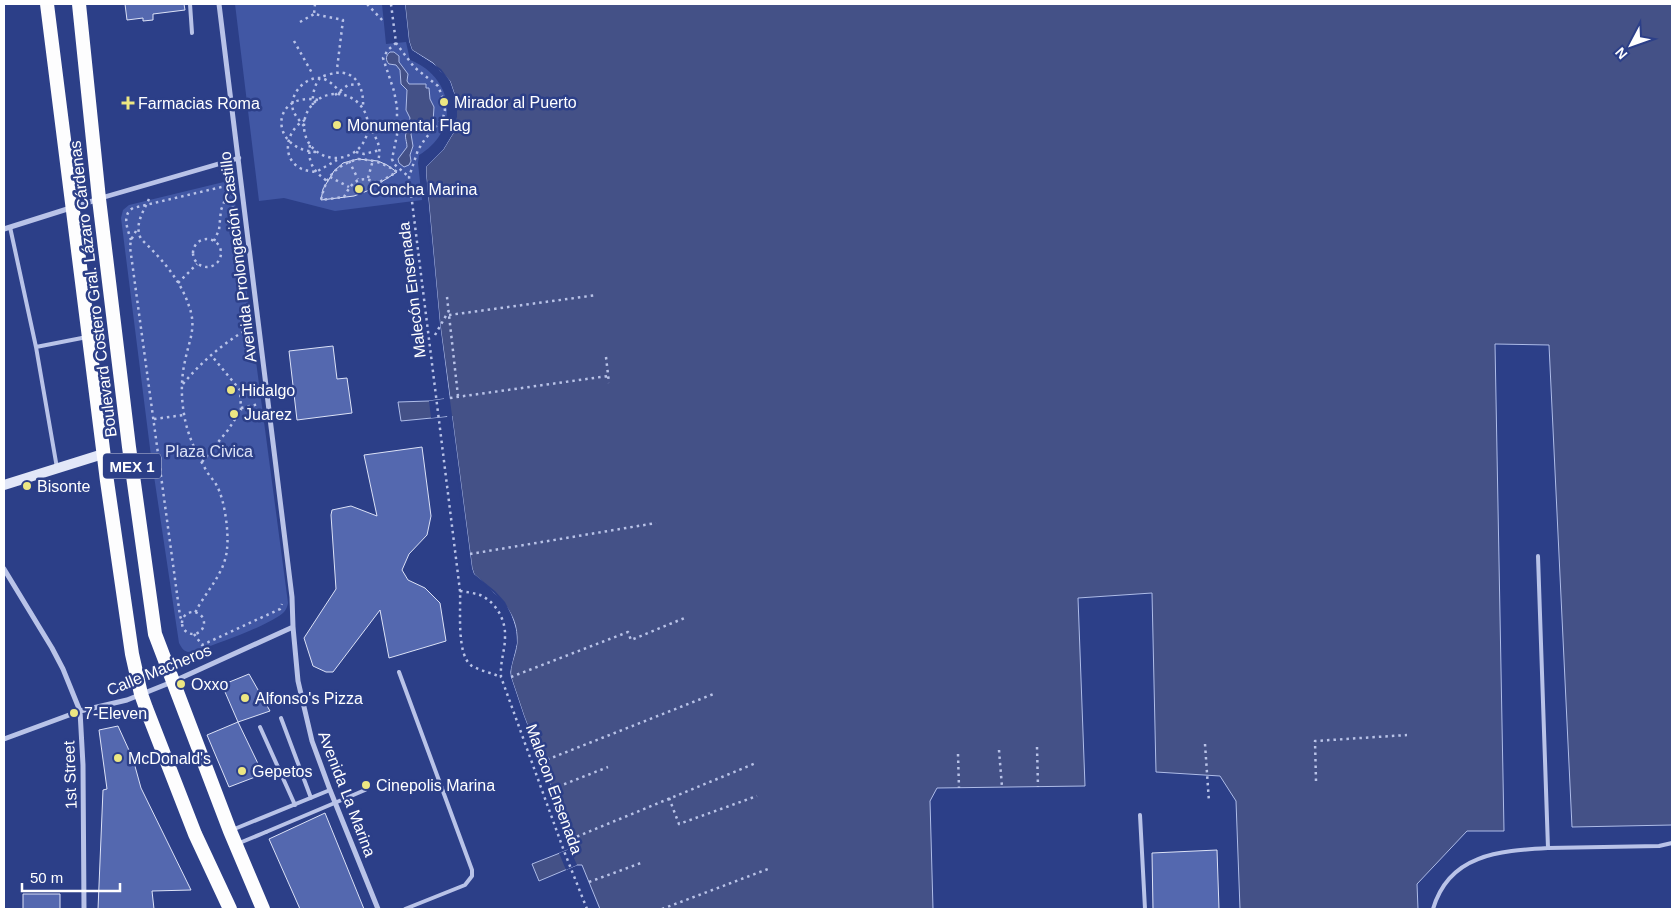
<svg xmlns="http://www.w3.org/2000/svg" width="1676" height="913" font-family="Helvetica,sans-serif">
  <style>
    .green { fill: #4157a4 }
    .water { fill: #445187; stroke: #aebce8 }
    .pier { fill: #2c3f88 }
    .building { fill: #5468af; stroke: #dce2f7 }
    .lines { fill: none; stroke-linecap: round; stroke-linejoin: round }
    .path { stroke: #b9c3e8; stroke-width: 2.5; stroke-dasharray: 2.5 4; stroke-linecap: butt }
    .service { stroke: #b9c3e8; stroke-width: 4 }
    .pedestrian { stroke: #b9c3e8; stroke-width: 4.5 }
    .minor { stroke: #b9c3e8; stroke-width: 5 }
    .secondary { stroke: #e2e7f8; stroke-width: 10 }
    .trunk { stroke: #fdfdfe; stroke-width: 14 }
    .service-bridge { stroke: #b9c3e8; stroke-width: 4 }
    .poi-dot { fill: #ede782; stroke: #2c3f88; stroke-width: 2 }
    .labels { text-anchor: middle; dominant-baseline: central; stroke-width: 5; stroke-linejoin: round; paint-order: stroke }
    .shield { fill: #2c3f88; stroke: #c0c5db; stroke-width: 1 }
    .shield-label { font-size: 15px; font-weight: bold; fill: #fff }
    .poi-label { font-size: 16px; fill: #fff; stroke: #2c3f88; text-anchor: start }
    .street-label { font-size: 16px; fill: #fff; stroke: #2c3f88 }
    .park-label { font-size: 16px; fill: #dce2f7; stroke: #2c3f88 }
  </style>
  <rect width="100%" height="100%" fill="#2c3f88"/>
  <!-- green -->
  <path class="green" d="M235 4H382L386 44 406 42 410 60C454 77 461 130 419 155L418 163 422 200 335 211 284 198 259 201Z
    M232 180 288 603C287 609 284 613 279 616 255 631 222 641 195 652 186 653 183 651 179 643L151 456 121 218 123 210 129 205Z"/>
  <!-- water -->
  <path class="water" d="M405 4H1672V825L1572 827 1549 345 1495 344 1504 831H1467L1417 884 1418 909H1240L1236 801 1220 776 1156 772 1152 593 1078 598 1085 786 937 788 930 801 933 909H600L582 865H577L539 881 532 864 570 849 571 839 524 716 511 677C509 666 516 655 517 643 519 610 495 594 474 574L472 568 452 416 401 421 398 402 429 401 450 398 440 324 426 173V167L443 150 455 130 457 102 450 81 433 63 412 50 409 41Z
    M390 52H394L399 56V62L408 74 407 81 409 84H426V88H429L430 99 434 107 433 122 430 124V128L425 131H413L411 134 413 146 410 155 411 161 409 165 404 167 399 163 398 159 407 147C407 139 402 135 410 128L409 123 410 118 406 110 407 90 401 84 400 70 396 65 389 64C385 60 386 55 390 52Z"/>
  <!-- pier -->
  <path class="pier" d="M403 4H405L409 41 412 50 441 69 450 81 457 102V117L455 130 443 150 426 167V173L440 324 472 568 474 574 495 591 505 602 511 614 516 630 517 643 510 672 511 677 524 716 571 839 573 846 570 849 577 865 566 870 559 853 570 849 569 840 508 678 514 642V631L509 615 503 604 494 593 472 575 470 570 449 418 448 419 447 416 431 418 429 401 444 399V397L447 396 438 324 423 173 424 166 441 149 452 130 455 117V102L448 82 440 71 410 51 407 41Z"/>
  <!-- building -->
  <path class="building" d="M125 4H184L185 10 153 14V20L143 21V18L127 20Z
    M358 159 378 161 387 165 397 172 367 191 354 196 321 200 323 189 334 171 343 163Z
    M333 346 337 379 347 378 352 413 297 420 289 351Z
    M422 447 431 516 427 535 409 554 402 570 408 580 425 588 440 603 446 641 389 658 380 610 333 672H326L313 666 304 638 336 589 331 515 332 510 351 506 377 516 364 455Z
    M249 674 270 711 238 722 222 685Z
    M238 722 263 774 229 787 207 735Z
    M118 726 133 759 141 788 191 890 152 891 154 909H98L103 790 107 789 99 730Z
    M325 813 364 909H300L269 839Z
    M1217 850 1219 909H1153L1152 853Z
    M23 894H60V909H23Z"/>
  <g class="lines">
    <!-- path -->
    <path class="path" d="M315 4 314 14 343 20 337 69
      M367 4 384 22
      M391 4 396 43 414 67 438 86 442 96 445 110 443 118 425 139 418 150 409 177 460 591C461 609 456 656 472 666 481 671 492 673 501 677
      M300 22 314 14
      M294 41 312 73
      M396 43 388 50 383 58 394 91 397 107V135L392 159 394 164 409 177
      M304 126a32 32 0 1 1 64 0a32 32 0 1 1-64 0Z
      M335 95 348 85 359 84
      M313 105C312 97 314 85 320 78 324 75 331 74 335 73 357 70 364 89 363 107
      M305 120C287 129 280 157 300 168 305 171 311 171 316 172L337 160
      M304 126C300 121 295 116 293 110 289 94 305 77 320 78 329 79 337 88 342 95
      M368 126C377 138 382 147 378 161
      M310 145C307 162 314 172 327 181
      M316 152C268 149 271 91 318 100
      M356 152 364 154 380 150
      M358 159C374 160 384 163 397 172L378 183C360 175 353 180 344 197L321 200C326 176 335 166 358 159Z
      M349 161 358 179
      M330 177 349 187
      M368 178 373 160
      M149 199C143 212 134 225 141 239 161 258 180 279 189 306 197 328 189 340 185 361 181 378 181 397 184 414 187 434 196 453 206 470 209 476 214 480 217 486 225 501 229 533 227 549 225 574 205 592 195 613
      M136 231 131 240 130 247 180 616 182 621
      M193 253a14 14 0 1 1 28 0a14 14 0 1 1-28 0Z
      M131 240C128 230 121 215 133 208L230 185 238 244
      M214 241 219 230 221 210 230 187
      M178 283 197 264
      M447 297 458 396
      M449 315 597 295
      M435 335 448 312
      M606 357 609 383
      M183 384C202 361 224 343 249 328
      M450 398 608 376
      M241 408 259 404
      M154 419 184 415
      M202 462 228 430 241 410 240 390 211 355
      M470 554 656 523
      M460 591C467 592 474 593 480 595 496 602 506 620 505 637 505 651 500 661 501 677L564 851 587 909
      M182 623a11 11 0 1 1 22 0a11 11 0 1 1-22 0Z
      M194 634 202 645 280 609 282 604
      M511 677 628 632 631 640 687 617
      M1205 744 1209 802
      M1037 747 1038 787
      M999 750 1002 787
      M958 754 959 788
      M541 762 716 693
      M1316 781 1315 741 1407 735
      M552 789 608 767
      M669 798 679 824 757 796
      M571 839 756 763
      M589 882 641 863
      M662 909 768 869"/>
    <!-- service -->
    <path class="service" d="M190 4 192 33
      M10 227 36 347 87 337
      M36 347 57 468
      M399 672 472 870V876L465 885 405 909
      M281 718 311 798
      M260 727 295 805
      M344 799 365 790
      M1140 815 1145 909
      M232 830 330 790
      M237 844 266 832
      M1548 848 1659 846 1672 843
      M1433 909C1449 854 1499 851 1548 848L1538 556"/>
    <!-- pedestrian -->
    <path class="pedestrian" d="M101 198 239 158"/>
    <!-- minor -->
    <path class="minor" d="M219 4 292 597 293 627 298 681 312 741 330 790 378 909
      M4 229 99 199
      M4 569 52 648 63 669 80 711 83 765 84 909
      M4 739 80 711 127 700 172 682 293 627"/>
    <!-- secondary -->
    <path class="secondary" d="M4 485 103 454"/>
    <!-- trunk -->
    <path class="trunk" d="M47 4 107 481 132 654 141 694 146 708 195 834 230 909
      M79 4 99 199 129 447 155 634 230 831 263 909"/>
    <!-- service-bridge -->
    <path class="service-bridge" d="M266 832 344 799"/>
  </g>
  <!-- markers -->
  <g class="poi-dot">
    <circle cx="444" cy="102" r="5"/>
    <path d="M125.5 95.5h5v5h5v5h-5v5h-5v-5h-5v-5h5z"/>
    <circle cx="337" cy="125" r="5"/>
    <circle cx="359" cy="189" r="5"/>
    <circle cx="231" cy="390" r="5"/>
    <circle cx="234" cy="414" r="5"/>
    <circle cx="27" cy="486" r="5"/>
    <circle cx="181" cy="684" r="5"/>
    <circle cx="245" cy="698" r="5"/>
    <circle cx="74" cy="713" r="5"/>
    <circle cx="118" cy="758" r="5"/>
    <circle cx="242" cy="771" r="5"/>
    <circle cx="366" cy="785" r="5"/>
  </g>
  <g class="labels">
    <!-- shield labels -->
    <rect class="shield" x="103" y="453.5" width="58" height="25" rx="4"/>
    <g class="shield-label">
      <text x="132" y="466">MEX 1</text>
    </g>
    <!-- poi labels -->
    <g class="poi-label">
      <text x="454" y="102">Mirador al Puerto</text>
      <text x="138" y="103">Farmacias Roma</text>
      <text x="347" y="125">Monumental Flag</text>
      <text x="369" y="189">Concha Marina</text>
      <text x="241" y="390">Hidalgo</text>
      <text x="244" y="414">Juarez</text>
      <text x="37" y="486">Bisonte</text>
      <text x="191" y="684">Oxxo</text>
      <text x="255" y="698">Alfonso's Pizza</text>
      <text x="84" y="713">7-Eleven</text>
      <text x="128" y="758">McDonald's</text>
      <text x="252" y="771">Gepetos</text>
      <text x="376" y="785">Cinepolis Marina</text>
    </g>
    <!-- street labels -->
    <g class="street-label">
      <text transform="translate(238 257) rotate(-97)">Avenida Prolongación Castillo</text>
      <text transform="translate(93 289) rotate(-97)">Boulevard Costero Gral. Lázaro Cárdenas</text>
      <text transform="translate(412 290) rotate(-97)">Malecón Ensenada</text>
      <text transform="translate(159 670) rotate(-22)">Calle Macheros</text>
      <text transform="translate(70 775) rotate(-92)">1st Street</text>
      <text transform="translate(554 789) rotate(70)">Malecon Ensenada</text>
      <text transform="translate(347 794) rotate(69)">Avenida La Marina</text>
    </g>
    <!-- park labels -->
    <g class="park-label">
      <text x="209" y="451">Plaza Civica</text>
    </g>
  </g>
  <!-- border -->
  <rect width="1676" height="913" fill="none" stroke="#ffffff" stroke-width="10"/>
  <!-- north arrow -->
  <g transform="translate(1631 45) rotate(229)" stroke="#2c3f88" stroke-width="4" paint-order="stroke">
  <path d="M0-4L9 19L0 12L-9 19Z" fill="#ffffff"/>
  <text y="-8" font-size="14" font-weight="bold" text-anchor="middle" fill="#ffffff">N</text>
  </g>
  <!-- scale -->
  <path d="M22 883v8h98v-8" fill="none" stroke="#ffffff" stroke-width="2.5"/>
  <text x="30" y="883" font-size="15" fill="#ffffff" stroke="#2c3f88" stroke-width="4" paint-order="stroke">50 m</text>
</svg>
